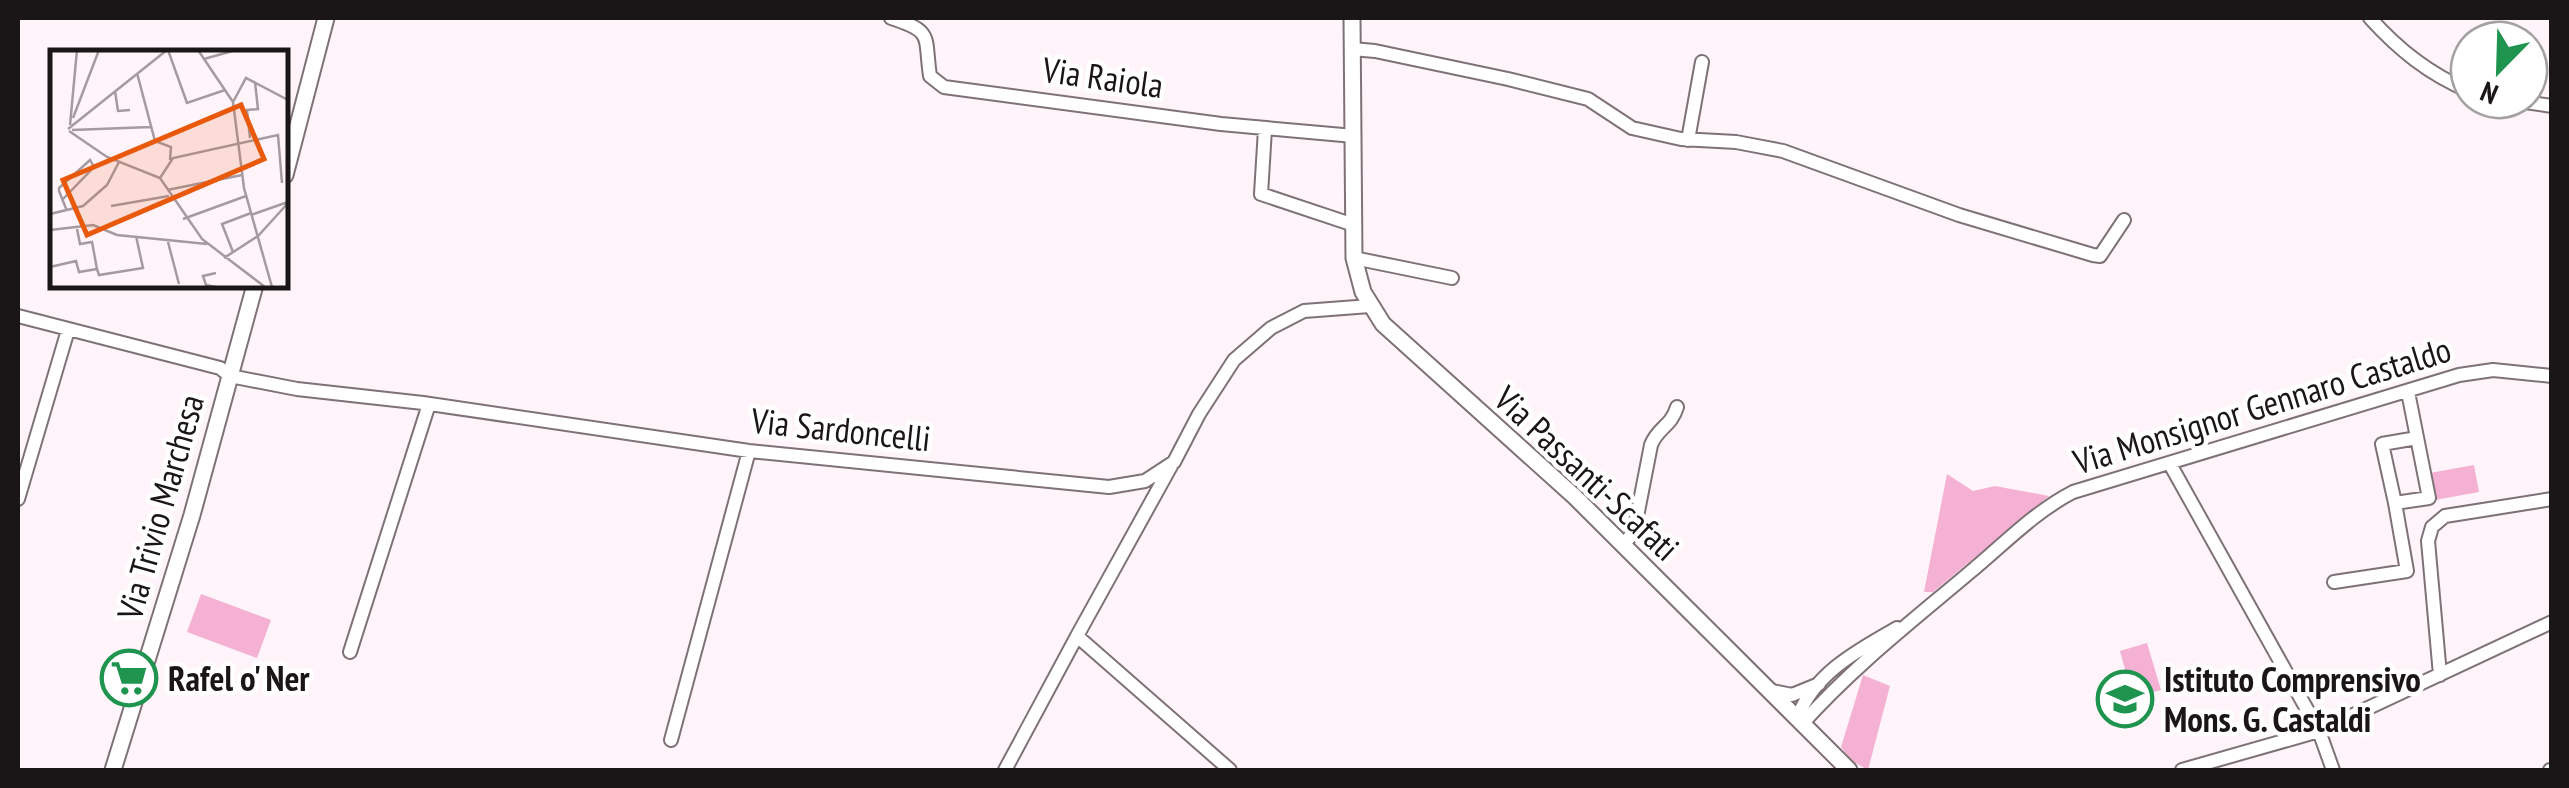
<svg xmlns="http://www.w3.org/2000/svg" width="2569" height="788" font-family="'PT Sans Narrow',sans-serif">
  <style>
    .green { fill: #f4b1d3 }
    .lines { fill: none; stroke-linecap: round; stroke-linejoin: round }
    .minor-casing { stroke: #7e7277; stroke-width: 16 }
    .tertiary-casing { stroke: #7e7277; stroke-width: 19 }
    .minor { stroke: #fff; stroke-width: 12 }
    .tertiary { stroke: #fff; stroke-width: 15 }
    .labels { text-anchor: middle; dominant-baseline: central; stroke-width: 9; stroke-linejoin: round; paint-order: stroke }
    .street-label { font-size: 35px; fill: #1a1517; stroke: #fff }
    .poi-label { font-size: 35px; font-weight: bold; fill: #1a1517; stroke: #fff; text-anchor: start }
    .inset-road { fill: none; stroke: #a39b9f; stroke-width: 2.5 }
    .view { fill: #e8590c; fill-opacity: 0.15; stroke: #e8590c; stroke-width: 5 }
    .inset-edge { fill: none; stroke: #1a1517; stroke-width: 5 }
  </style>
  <rect width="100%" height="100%" fill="#fff4f9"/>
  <!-- green -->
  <path class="green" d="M2474 465 2479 492 2435 500 2430 473Z
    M1947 474 1973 491 1995 486 2049 496 1933 592H1924Z
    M201 594 271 620 257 658 187 632Z
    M2147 643 2161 690 2133 698 2120 651Z
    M1863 675 1890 686 1868 770 1852 761 1841 747Z"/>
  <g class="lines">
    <!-- minor casing -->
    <g class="minor-casing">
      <path id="minor" d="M891 18C934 32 924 35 930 76L944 87 1221 124 1354 136
        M2370 18C2399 50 2429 74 2469 91
        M1352 49 1375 51 1508 79 1588 99 1632 128 1681 139 1736 142 1783 151 1959 215 2093 255 2100 256 2124 220
        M2511 100 2552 106
        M1265 129 1261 194 1354 225
        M1688 140 1702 62
        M1354 258 1452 278
        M18 316 220 368 230 376 297 389 423 403 749 451 1109 487 1145 481 1174 462 1199 414 1234 360 1271 328 1304 311 1370 306
        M2170 464 2319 731 2333 770
        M1171 466 1077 636 1230 770
        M18 499 68 330
        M2395 503 2382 444 2417 438
        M1623 545 1634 532 1651 445C1658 427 1671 427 1677 407
        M2334 582 2407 571 2395 503 2429 498 2408 392
        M350 652 429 404
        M2440 675 2428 541 2432 527 2445 516 2552 499
        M1772 691 1792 695 1819 684
        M1797 719C1813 674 1858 650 1897 628
        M1802 724C1852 668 1911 622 1969 573 2002 546 2034 512 2073 492L2459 375 2493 370 2552 376
        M671 740 749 451
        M1005 770 1077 636
        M2182 770 2319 731 2552 622
        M2550 770H2552"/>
    </g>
    <!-- tertiary casing -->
    <g class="tertiary-casing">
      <path id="tertiary" d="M1352 18 1354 258 1363 292 1383 324 1575 497 1849 770
        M285 175 326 18
        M113 770 192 515 255 285"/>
    </g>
    <!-- minor -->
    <use href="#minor" class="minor"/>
    <!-- tertiary -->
    <use href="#tertiary" class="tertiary"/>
  </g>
  <!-- icons -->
  <defs>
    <g id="supermarket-ring" transform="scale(2.875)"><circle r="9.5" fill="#fff" stroke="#1e944f" stroke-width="1.5"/><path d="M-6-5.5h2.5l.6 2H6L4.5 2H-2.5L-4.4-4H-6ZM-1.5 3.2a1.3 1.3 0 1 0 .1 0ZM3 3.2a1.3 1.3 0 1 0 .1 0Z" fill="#1e944f"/></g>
    <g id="school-ring" transform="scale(2.875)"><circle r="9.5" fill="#fff" stroke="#1e944f" stroke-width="1.5"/><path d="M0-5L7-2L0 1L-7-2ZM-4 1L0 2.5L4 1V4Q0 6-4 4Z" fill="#1e944f"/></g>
  </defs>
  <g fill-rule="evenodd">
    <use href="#supermarket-ring" x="129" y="678"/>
    <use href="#school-ring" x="2125" y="699"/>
  </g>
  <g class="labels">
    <!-- street labels -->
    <g class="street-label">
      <text transform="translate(1103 77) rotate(8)">Via Raiola</text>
      <text transform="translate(2262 405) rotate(-17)">Via Monsignor Gennaro Castaldo</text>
      <text transform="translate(841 429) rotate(6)">Via Sardoncelli</text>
      <text transform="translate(1587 473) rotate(43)">Via Passanti-Scafati</text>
      <text transform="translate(160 507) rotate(-74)">Via Trivio Marchesa</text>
    </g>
    <!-- poi labels -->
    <g class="poi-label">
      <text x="168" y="678">Rafel o' Ner</text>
      <text x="2164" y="679">Istituto Comprensivo<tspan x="2164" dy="40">Mons. G. Castaldi</tspan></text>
    </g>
  </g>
  <!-- overview -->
  <g transform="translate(50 50)">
    <rect width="238" height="238" fill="#fff4f9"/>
    <path class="inset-road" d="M118 0 137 53 175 40M148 0 183 52 194 138 222 237M154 9 186 0M87 23 105 91 121 97 120 110M65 41 68 61 80 60M183 52 196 28 238 50M23 68 49 0M20 75 27 0M18 79 117 0M22 80 101 77M19 81 57 107 110 128 152 189 215 237M200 88 197 60 208 59 205 32M110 128 123 108 228 85 232 133M117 140 192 125M13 149 44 117 40 110 9 138V141L17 161M61 156 119 146M0 164 33 156 57 135 69 112M201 165 238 152M133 169 196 146M27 179 30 194 42 192 47 219M0 180 43 175 67 185 157 194M118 192 129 234M183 202 172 174 201 163M174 208 208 186 238 153M0 217 26 211 29 222 47 219M47 219 49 225 93 218 86 186M166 237 156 235 153 226 166 223"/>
    <path class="view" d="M191 55 214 109 37 185 13 130Z"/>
    <rect width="238" height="238" class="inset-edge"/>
  </g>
  <!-- border -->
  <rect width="2569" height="788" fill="none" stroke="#1a1517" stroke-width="40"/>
  <!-- north arrow -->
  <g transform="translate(2499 70) rotate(203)"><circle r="48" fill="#ffffff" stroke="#a3a1a2" stroke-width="2.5"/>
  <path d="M0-8L18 38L0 25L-18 38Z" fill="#1e944f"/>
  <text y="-15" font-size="28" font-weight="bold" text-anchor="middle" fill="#1a1517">N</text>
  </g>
</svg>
